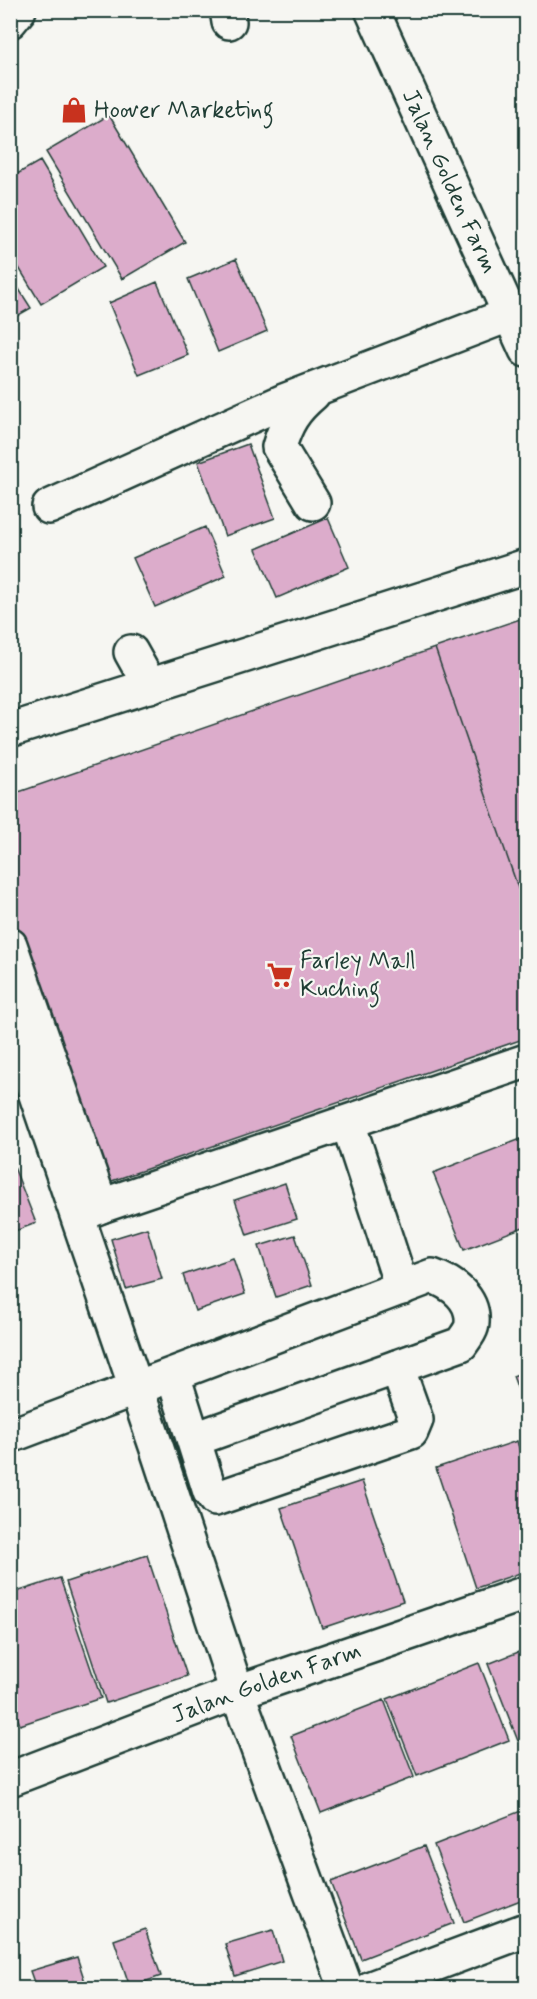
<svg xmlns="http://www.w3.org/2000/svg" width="537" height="1999" font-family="Mynerve,sans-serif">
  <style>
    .building { fill: #dcaccb; stroke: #1f3d34; stroke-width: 1.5 }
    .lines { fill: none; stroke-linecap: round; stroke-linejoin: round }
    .minor-casing { stroke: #1f3d34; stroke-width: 38 }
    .highway-casing { stroke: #1f3d34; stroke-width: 38 }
    .minor { stroke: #f6f6f2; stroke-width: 33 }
    .highway { stroke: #f6f6f2; stroke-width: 33 }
    .labels { text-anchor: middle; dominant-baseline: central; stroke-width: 4.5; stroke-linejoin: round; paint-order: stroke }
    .poi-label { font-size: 24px; fill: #1f3d34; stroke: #f6f6f2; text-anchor: start }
    .street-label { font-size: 24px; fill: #1f3d34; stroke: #f6f6f2 }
  </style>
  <rect width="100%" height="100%" fill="#f6f6f2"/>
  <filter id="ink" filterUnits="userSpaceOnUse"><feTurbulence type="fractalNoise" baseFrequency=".0167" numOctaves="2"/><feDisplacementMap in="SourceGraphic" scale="12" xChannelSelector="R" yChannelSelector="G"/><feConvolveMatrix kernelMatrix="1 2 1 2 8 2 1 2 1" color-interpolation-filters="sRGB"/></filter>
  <g filter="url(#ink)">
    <!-- building -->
    <path class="building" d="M109 115 185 242 122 279 46 152Z
      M40 161 103 267 41 304 10 253V178Z
      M236 259 267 331 218 352 188 279Z
      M10 275 31 308 10 320Z
      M157 282 188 355 139 375 109 303Z
      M248 444 275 518 225 536 198 462Z
      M328 518 349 567 277 598 256 549Z
      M205 527 226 576 155 607 133 558Z
      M526 617V911L435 648Z
      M435 648 526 911V1038L106 1183 10 910V795Z
      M526 1137V1226L464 1250 433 1173Z
      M10 1157 36 1223 10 1233Z
      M285 1183 297 1219 247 1235 235 1200Z
      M147 1228 162 1279 126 1289 111 1239Z
      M295 1235 312 1285 276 1297 259 1246Z
      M233 1258 245 1294 195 1311 183 1275Z
      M526 1371V1402L523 1403 513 1376Z
      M517 1441 526 1471V1571L476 1588 436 1468Z
      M362 1481 403 1601 322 1628 281 1508Z
      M147 1555 187 1676 106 1703 66 1582Z
      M60 1578 101 1698 20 1725 10 1696V1594Z
      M526 1649V1738L518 1741 488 1664Z
      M479 1663 509 1740 417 1776 387 1699Z
      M384 1700 414 1777 321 1813 291 1736Z
      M526 1809V1898L464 1922 434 1845Z
      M424 1846 454 1923 361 1959 331 1882Z
      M145 1929 161 1976 130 1987 114 1940Z
      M273 1930 282 1961 235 1976 225 1944Z
      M77 1957 87 1988H36L30 1971Z
      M526 1979V1988H502Z"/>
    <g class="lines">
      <!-- minor casing -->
      <g class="minor-casing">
        <g id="minor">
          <path d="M227 10 229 22"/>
          <path id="s1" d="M372 10 526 350"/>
          <path d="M313 503 279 447C286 423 294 410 313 394"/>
          <path d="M49 507 284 401 511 314"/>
          <path d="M131 652 150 686"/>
          <path d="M10 730 526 566"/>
          <path d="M10 945 101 1206 82 1214"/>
          <path d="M10 1019 157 1449 237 1692 346 1988"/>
          <path d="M348 1123 402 1288"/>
          <path d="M101 1206 526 1061"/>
          <path d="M173 1375 210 1492 215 1499 411 1432 416 1420 397 1367"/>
          <path d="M10 1436 432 1276C452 1283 474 1298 472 1323 472 1330 465 1338 461 1344L195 1439"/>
          <path id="s2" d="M10 1779 237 1692 526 1593"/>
          <path d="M371 1988 526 1930"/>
        </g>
      </g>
      <!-- highway casing -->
      <g class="highway-casing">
        <path id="highway" d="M10 21 19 10"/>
      </g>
      <!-- minor -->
      <use href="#minor" class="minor"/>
      <!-- highway -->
      <use href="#highway" class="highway"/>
    </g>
  </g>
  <!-- icons -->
  <defs>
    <g id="shop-bare" transform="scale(2.07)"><path d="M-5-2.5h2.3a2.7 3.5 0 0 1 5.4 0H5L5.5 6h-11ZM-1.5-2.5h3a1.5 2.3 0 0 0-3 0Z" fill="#c8321e" stroke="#f6f6f2" stroke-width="2.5" paint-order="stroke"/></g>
    <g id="supermarket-bare" transform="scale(2.07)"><path d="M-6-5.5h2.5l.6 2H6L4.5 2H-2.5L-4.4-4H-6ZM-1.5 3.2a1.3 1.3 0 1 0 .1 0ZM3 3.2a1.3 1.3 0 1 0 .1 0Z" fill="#c8321e" stroke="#f6f6f2" stroke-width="2.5" paint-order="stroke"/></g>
  </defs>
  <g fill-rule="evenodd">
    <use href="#shop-bare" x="74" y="110"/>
    <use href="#supermarket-bare" x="280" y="975"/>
  </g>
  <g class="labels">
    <!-- poi labels -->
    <g class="poi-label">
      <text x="94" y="110">Hoover Marketing</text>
      <text x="300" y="961">Farley Mall<tspan x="300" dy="28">Kuching</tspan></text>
    </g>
    <!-- street labels -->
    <g class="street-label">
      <text stroke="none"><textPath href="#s1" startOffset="188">Jalan Golden Farm</textPath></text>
      <text stroke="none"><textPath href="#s2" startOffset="274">Jalan Golden Farm</textPath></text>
    </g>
  </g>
  <!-- margin -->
  <rect width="537" height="1999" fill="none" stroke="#f6f6f2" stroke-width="36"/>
  <rect x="18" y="18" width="501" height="1963" fill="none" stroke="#1f3d34" stroke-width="2" filter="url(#ink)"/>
</svg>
